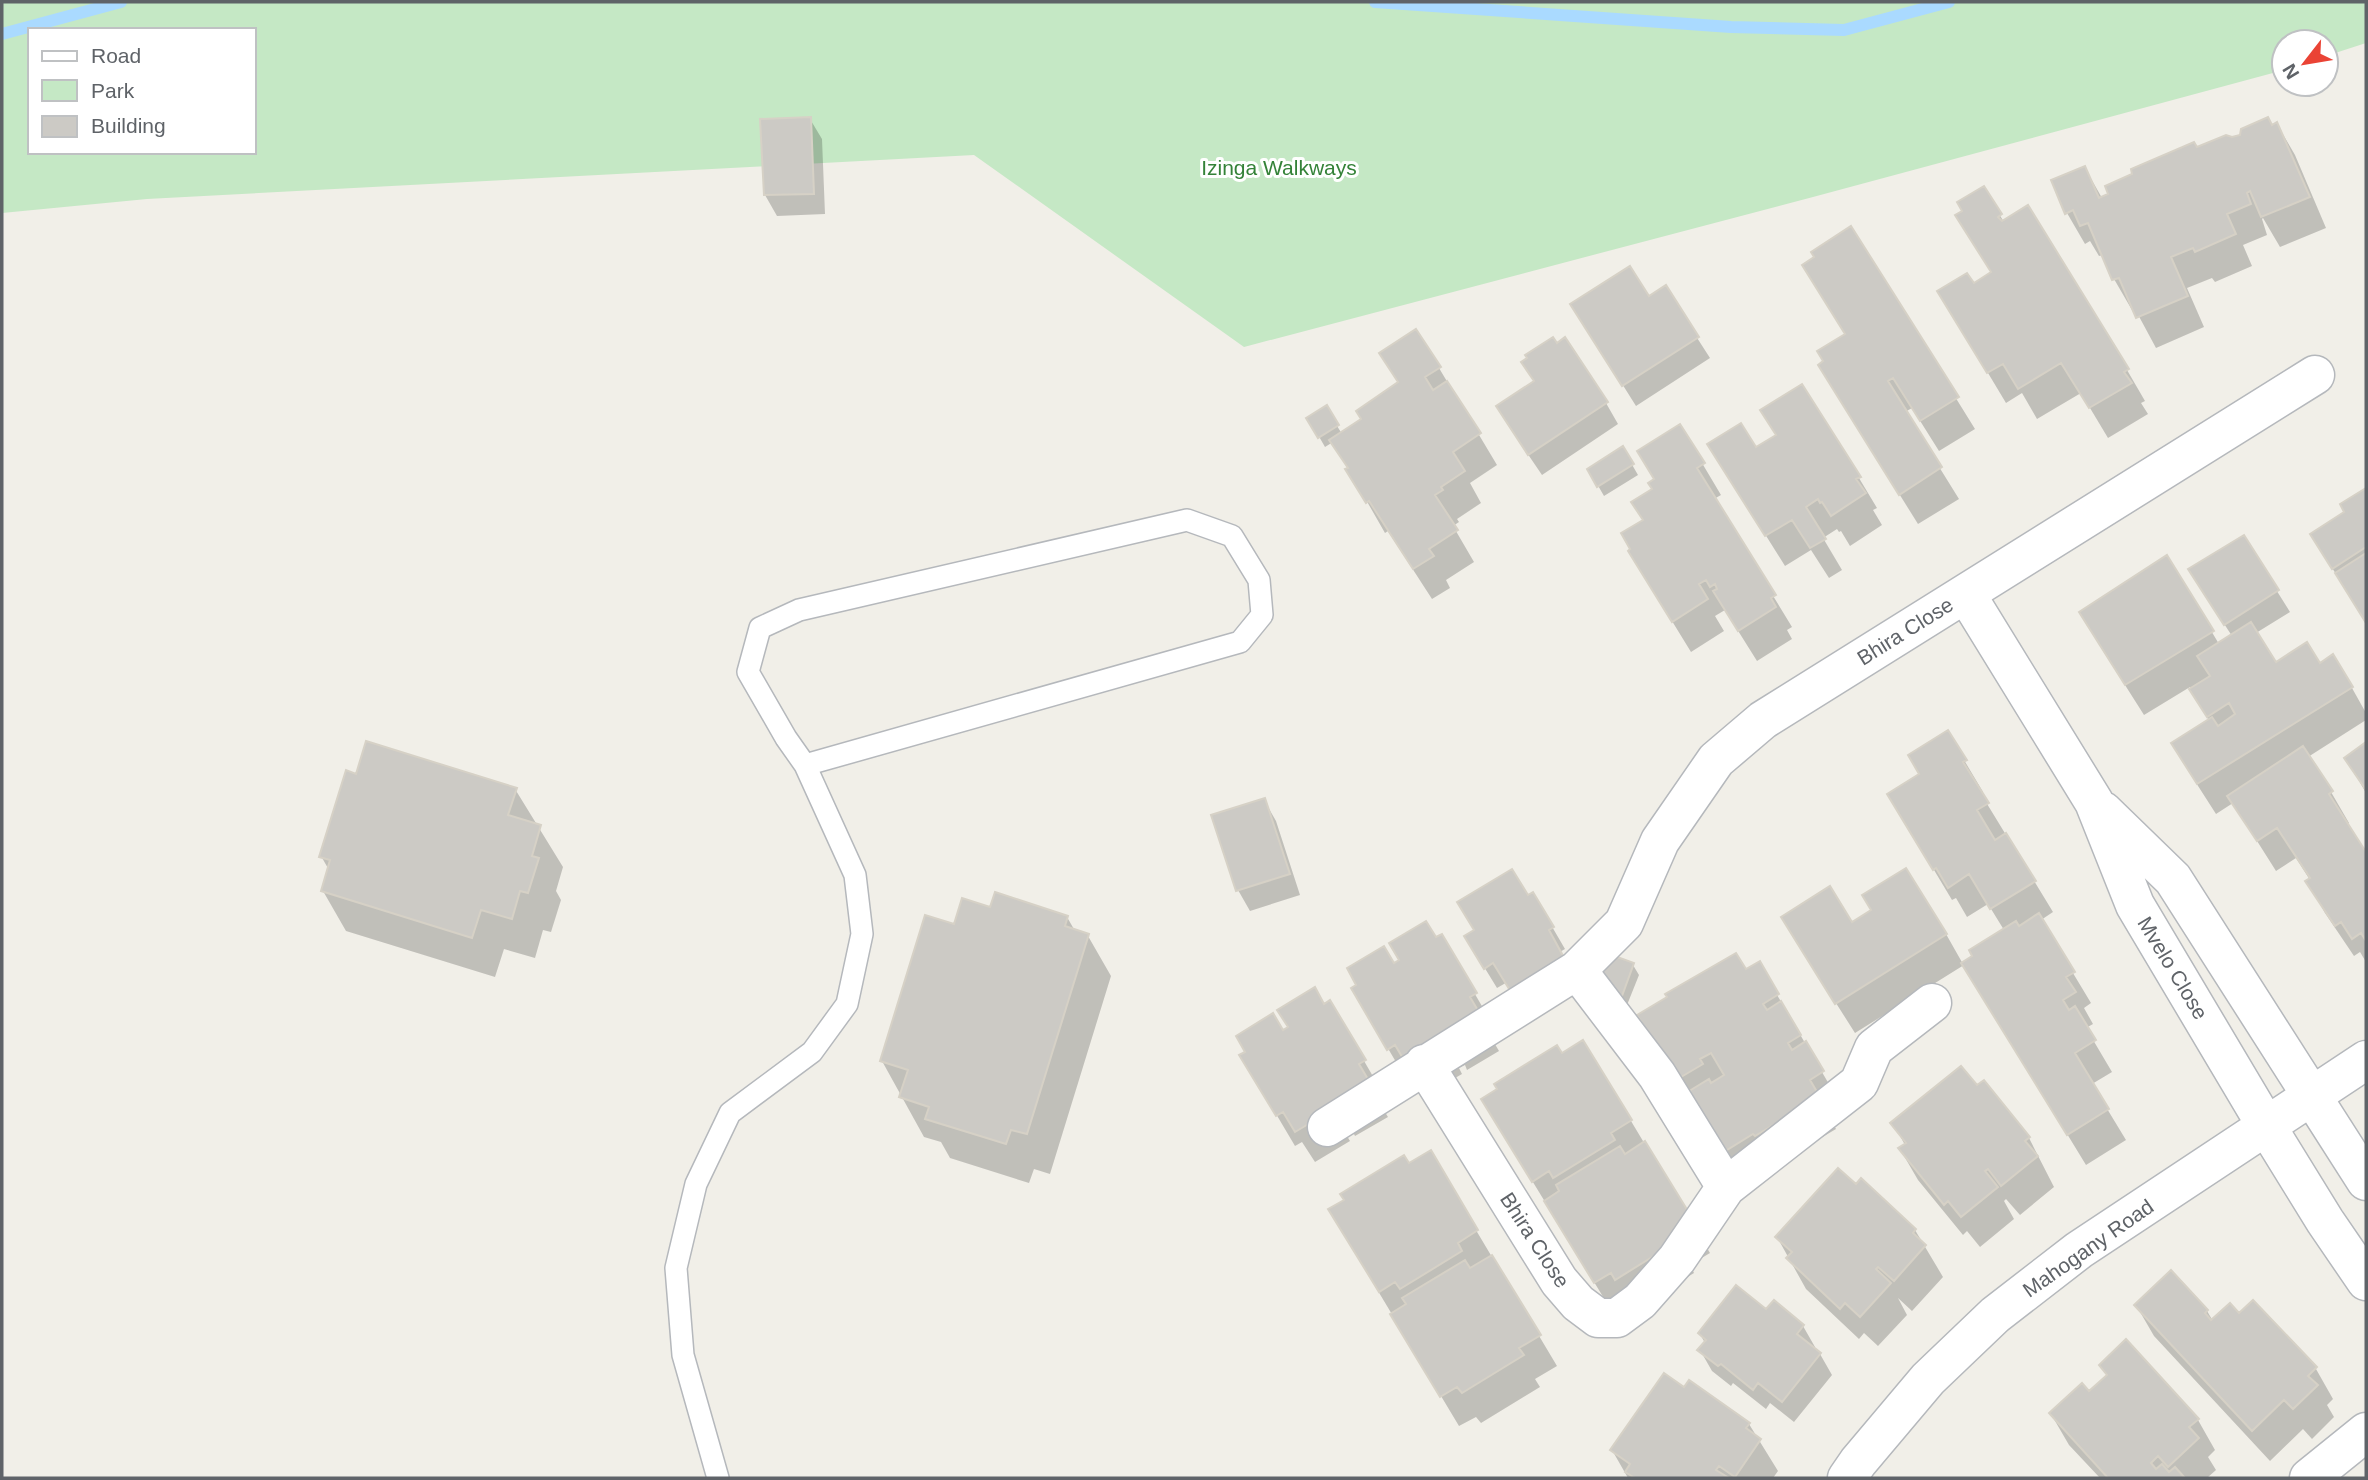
<svg xmlns="http://www.w3.org/2000/svg" width="2368" height="1480" font-family="Arial,sans-serif">
  <style>
    .green { fill: #c5e8c5; fill-rule: evenodd }
    .shadow { fill: #0003 }
    .lines { fill: none; stroke-linecap: round; stroke-linejoin: round }
    .stream { stroke: #aadaff; stroke-width: 12 }
    .building { fill: #cccac5; stroke: #d6d1c6; stroke-width: 2 }
    .service-casing { stroke: #b5b8bc; stroke-width: 24 }
    .minor-casing { stroke: #b5b8bc; stroke-width: 41 }
    .service { stroke: #fff; stroke-width: 21 }
    .minor { stroke: #fff; stroke-width: 38 }
    .labels { text-anchor: middle; dominant-baseline: central; stroke-width: 6; stroke-linejoin: round; paint-order: stroke }
    .park-label { font-size: 21px; fill: #348238; stroke: #fff }
    .street-label { font-size: 21px; fill: #5f6368; stroke: #fff }
  </style>
  <rect width="100%" height="100%" fill="#f1efe8"/>
  <!-- green -->
  <path class="green" d="M2 2H2366V43L2326 56V42H2284V70L1813 197 1244 347 974 155 147 199 2 213ZM30 30H254V152H30Z"/>
  <!-- shadow -->
  <path class="shadow" d="M810 119 822 139 825 214 777 216 765 195Z
    M2277 124 2295 155 2326 228 2280 247 2263 218 2262 219 2267 235 2243 245 2252 266 2215 282 2212 278 2187 288 2204 327 2156 348 2135 309 2132 310 2114 279 2103 255 2099 256 2090 241 2085 244 2067 213 2085 168 2102 198 2197 149Z
    M1983 188 2004 222 2127 370 2145 401 2141 403 2148 414 2108 438 2081 393 2037 419 2022 393 2006 403 1958 323 1973 286 1992 274Z
    M1851 229 1975 429 1939 451 1912 408 1905 412 1959 499 1918 524 1838 396 1846 335Z
    M1665 288 1710 358 1636 406 1585 325 1649 298Z
    M1382 354 1439 368 1497 465 1470 483 1481 503 1457 519 1459 522 1453 526 1474 562 1446 580 1450 588 1432 599 1388 531 1385 533 1333 442 1325 447 1309 419 1326 408 1342 434 1363 420 1399 384Z
    M1535 383 1606 403 1618 424 1542 475 1510 428Z
    M1680 426 1721 495 1714 499 1792 627 1787 630 1792 639 1757 661 1725 610 1715 616 1724 631 1691 652 1648 582 1645 521 1656 480Z
    M1709 445 1756 449 1859 478 1877 508 1873 510 1882 525 1850 546 1841 531 1839 532 1837 529 1823 538 1842 570 1829 578 1811 550 1785 566Z
    M1623 449 1638 475 1604 496 1589 470Z
    M2366 490V622L2324 555 2347 512 2342 505Z
    M2243 537 2290 612 2256 633 2275 664 2319 665 2352 688 2366 713V720L2308 757 2331 792 2349 823 2346 824 2366 856V962L2360 952 2354 956 2325 913 2308 882 2310 880 2296 858 2276 871 2233 803 2216 814 2191 775 2209 721 2190 687 2144 715 2099 644 2167 557 2219 644 2232 636 2202 590Z
    M1948 733 1983 792 1981 794 2053 912 2041 920 2091 1003 2084 1008 2093 1024 2086 1028 2112 1072 2092 1084 2126 1140 2086 1165 1964 965 1855 1033 1801 948 1852 924 1946 934 1963 964 2004 930 1988 904 1967 917 1956 898 1952 900 1907 825 1921 775Z
    M2366 744V793L2346 758Z
    M357 776 515 789 563 867 556 891 561 900 551 932 543 930 535 958 504 949 495 977 346 931 323 891 329 870 321 856Z
    M1264 800 1276 821 1300 895 1250 911 1238 890Z
    M1533 894 1565 949 1497 988 1478 957 1528 897Z
    M991 909 1067 917 1075 931 1088 936 1111 976 1050 1174 1034 1169 1029 1183 950 1158 941 1142 924 1137 882 1061 955 926Z
    M1441 936 1493 1025 1486 1029 1499 1051 1467 1070 1465 1065 1459 1068 1462 1074 1426 1095 1406 1079 1353 989Z
    M1759 964 1840 1103 1826 1111 1836 1129 1774 1166 1741 1182 1657 1046 1745 972Z
    M1633 965 1639 975 1627 1005 1599 986Z
    M1330 1002 1382 1092 1375 1096 1388 1117 1355 1136 1353 1132 1347 1136 1350 1141 1315 1162 1302 1142 1295 1146 1259 1085 1282 1032Z
    M1561 1055 1631 1121 1710 1253 1690 1265 1694 1273 1634 1310 1613 1313 1501 1130Z
    M1983 1082 2029 1138 2054 1187 2020 1215 2006 1199 2004 1201 2014 1219 1980 1247 1967 1231 1963 1235 1918 1180 1900 1149 1905 1145 1893 1123 1977 1088Z
    M1430 1153 1557 1366 1535 1379 1540 1387 1481 1423 1476 1417 1459 1426 1348 1241 1408 1166Z
    M1915 1230 1943 1277 1912 1311 1898 1298 1907 1315 1878 1346 1864 1333 1859 1339 1806 1289 1777 1237Z
    M2253 1303 2316 1369 2333 1399 2327 1405 2334 1417 2312 1439 2303 1429 2270 1461 2154 1336 2136 1305 2207 1311 2213 1321 2239 1316Z
    M1766 1312 1803 1326 1815 1347 1813 1349 1820 1354 1832 1375 1794 1422 1770 1403 1766 1409 1733 1383 1731 1386 1712 1371 1700 1350 1705 1343 1700 1334Z
    M2101 1365 2198 1420 2215 1450 2208 1457 2216 1470 2207 1478H2100L2069 1445 2051 1414 2089 1394 2108 1377Z
    M1685 1389 1749 1424 1778 1471 1773 1478H1628L1612 1450Z"/>
  <g class="lines">
    <!-- stream -->
    <path class="stream" d="M1375 2 1731 27 1844 30 1949 2
      M2 34 121 2"/>
  </g>
  <!-- building -->
  <path class="building" d="M811 117 814 194 764 195 760 119Z
    M2268 117 2272 125 2277 122 2310 197 2261 217 2250 191 2247 193 2251 204 2227 214 2236 234 2195 252 2193 248 2171 257 2188 296 2136 318 2119 278 2112 280 2088 223 2080 226 2073 210 2065 214 2051 180 2085 166 2099 198 2108 194 2105 186 2132 174 2131 169 2194 142 2197 147 2226 135 2232 137 2240 135 2241 129Z
    M1984 186 2002 214 1998 217 2002 221 2028 205 2129 369 2124 372 2132 383 2089 408 2061 363 2018 389 2003 364 1987 373 1937 291 1967 273 1974 283 1991 272 1955 215 1962 211 1957 202Z
    M1851 226 1959 397 1920 421 1893 378 1888 381 1942 467 1899 495 1818 365 1823 361 1817 351 1845 334 1802 265 1814 257 1811 252Z
    M1630 266 1649 296 1666 285 1699 337 1622 386 1570 304Z
    M1416 329 1441 367 1425 377 1433 390 1447 381 1481 433 1453 452 1465 471 1441 487 1443 490 1435 495 1458 530 1429 549 1434 556 1413 569 1369 501 1366 503 1345 469 1348 468 1329 440 1361 419 1356 411 1398 382 1379 353Z
    M1553 337 1557 343 1565 337 1608 402 1528 455 1496 406 1534 381 1521 362 1527 358 1525 355Z
    M1802 384 1861 477 1856 479 1866 493 1831 516 1822 502 1820 503 1818 499 1806 507 1826 539 1810 548 1792 520 1765 536 1707 444 1741 423 1756 447 1776 435 1760 410Z
    M1327 405 1339 425 1318 438 1306 418Z
    M1680 424 1705 463 1697 468 1776 595 1771 598 1776 607 1738 631 1713 591 1717 589 1715 584 1710 587 1706 580 1699 584 1708 599 1672 622 1628 551 1630 549 1621 533 1643 520 1631 502 1652 489 1648 483 1654 479 1637 451Z
    M1623 446 1634 464 1597 487 1587 469Z
    M2366 488V547L2332 569 2310 534 2344 512 2340 504Z
    M2244 535 2279 590 2224 625 2188 569Z
    M2366 553V623L2335 573Z
    M2167 555 2214 631 2125 685 2079 612Z
    M2251 622 2276 662 2307 642 2320 663 2333 654 2353 687 2197 784 2171 743 2212 717 2218 726 2235 714 2229 703 2207 717 2189 689 2210 676 2197 656Z
    M1948 730 1967 760 1963 762 1989 803 1977 810 1995 840 2006 833 2036 881 1990 909 1969 874 1948 888 1936 868 1933 870 1887 794 1919 774 1908 755Z
    M366 741 517 788 508 815 541 825 532 856 539 858 528 893 520 891 512 919 481 910 472 938 321 891 330 860 319 857 346 770 356 774Z
    M2366 742V790L2344 758Z
    M2303 746 2333 791 2329 794 2366 852V941L2361 933 2352 939 2341 922 2335 926 2305 881 2310 878 2277 828 2257 841 2227 796Z
    M1265 798 1290 874 1236 891 1211 815Z
    M1906 868 1947 934 1835 1004 1781 917 1830 886 1852 922 1871 910 1862 895Z
    M1512 869 1528 895 1533 892 1554 927 1549 930 1568 965 1514 997 1493 963 1484 969 1464 936 1474 930 1457 902Z
    M995 892 1068 916 1065 926 1089 934 1027 1134 1011 1130 1006 1144 925 1119 929 1107 899 1097 908 1070 880 1061 925 915 954 924 962 898 990 907Z
    M2039 913 2075 972 2066 977 2076 992 2063 1000 2069 1010 2075 1006 2096 1040 2075 1053 2109 1109 2067 1135 1961 963 1972 956 1969 950 2016 921 2019 926Z
    M1426 921 1436 937 1442 934 1477 993 1470 997 1483 1019 1407 1065 1395 1045 1387 1050 1351 988 1356 985 1347 968 1384 946 1394 963 1399 960 1389 943Z
    M1736 953 1746 969 1760 961 1779 994 1763 1004 1767 1010 1781 1001 1801 1035 1788 1043 1792 1050 1806 1041 1824 1071 1810 1080 1820 1097 1755 1136 1753 1134 1722 1153 1686 1093 1709 1079 1711 1083 1724 1075 1711 1053 1700 1059 1703 1064 1676 1080 1637 1015 1667 997 1665 994Z
    M1609 954 1634 963 1622 996 1597 986Z
    M1315 987 1324 1004 1330 1000 1366 1060 1359 1064 1372 1086 1295 1132 1283 1112 1276 1116 1239 1055 1245 1052 1236 1036 1273 1013 1283 1030 1288 1027 1277 1010Z
    M1583 1040 1632 1120 1611 1133 1615 1140 1553 1178 1549 1171 1532 1182 1481 1099 1497 1089 1494 1084 1557 1045 1562 1053Z
    M1961 1066 1977 1085 1984 1080 2030 1137 2025 1141 2038 1156 2001 1186 1988 1169 1985 1171 1998 1187 1961 1217 1948 1201 1944 1205 1898 1148 1906 1143 1890 1123Z
    M1645 1141 1694 1221 1678 1241 1615 1280 1611 1273 1594 1283 1544 1201 1559 1191 1556 1185 1620 1146 1625 1154Z
    M1431 1150 1478 1230 1458 1243 1462 1251 1400 1289 1395 1282 1379 1292 1328 1209 1344 1200 1340 1194 1404 1155 1409 1163Z
    M1838 1168 1856 1184 1861 1178 1916 1229 1913 1233 1926 1245 1894 1281 1878 1267 1876 1269 1891 1283 1860 1317 1845 1303 1840 1309 1786 1258 1792 1252 1775 1237Z
    M1492 1255 1541 1335 1519 1348 1524 1355 1462 1393 1457 1387 1440 1397 1390 1314 1406 1304 1402 1298 1465 1260 1470 1268Z
    M2171 1270 2208 1310 2205 1313 2211 1320 2230 1303 2239 1313 2253 1300 2317 1367 2308 1376 2318 1385 2293 1409 2284 1400 2252 1431 2134 1305Z
    M1736 1285 1766 1309 1774 1300 1804 1325 1797 1334 1821 1353 1782 1402 1758 1383 1753 1390 1721 1364 1718 1366 1697 1350 1706 1340 1698 1333Z
    M2126 1339 2199 1419 2189 1427 2199 1438 2168 1467 2158 1456 2151 1463 2156 1469 2162 1464 2169 1472 2175 1467 2185 1478H2108L2049 1413 2082 1383 2089 1391 2107 1375 2099 1365Z
    M1664 1373 1684 1387 1689 1380 1750 1423 1746 1428 1761 1439 1735 1477 1719 1466 1716 1470 1729 1478H1635L1625 1472 1630 1464 1610 1450Z"/>
  <g class="lines">
    <!-- service casing -->
    <g class="service-casing">
      <path id="service" d="M718 1478 683 1355 676 1268 696 1184 730 1113 812 1052 847 1004 862 934 855 875 805 765 786 738 748 672 760 628 799 610 1187 520 1232 536 1259 580 1262 615 1240 642 805 765"/>
    </g>
    <!-- minor casing -->
    <g class="minor-casing">
      <path id="minor" d="M1966 594 2094 802 2135 905 2267 1127 2325 1221 2366 1281
        M2103 811 2173 879 2366 1181
        M1577 970 1657 1075 1726 1187
        M1424 1064 1559 1281 1578 1303 1598 1318H1617L1640 1301 1677 1259 1726 1187 1859 1083 1874 1048 1932 1003
        M1327 1127 1577 970 1624 923 1660 841 1716 760 1763 720 2315 375
        M1847 1478 1858 1462 1928 1379 1995 1315 2079 1250 2366 1060
        M2309 1478 2366 1432"/>
    </g>
    <!-- service -->
    <use href="#service" class="service"/>
    <!-- minor -->
    <use href="#minor" class="minor"/>
  </g>
  <g class="labels">
    <!-- park labels -->
    <g class="park-label">
      <text x="1279" y="167">Izinga Walkways</text>
    </g>
    <!-- street labels -->
    <g class="street-label">
      <text transform="translate(1905 631) rotate(-32)">Bhira Close</text>
      <text transform="translate(2173 968) rotate(59)">Mvelo Close</text>
      <text transform="translate(1535 1240) rotate(57)">Bhira Close</text>
      <text transform="translate(2088 1248) rotate(-35)">Mahogany Road</text>
    </g>
  </g>
  <!-- border -->
  <rect width="2368" height="1480" fill="none" stroke="#5f6368" stroke-width="7"/>
  <!-- legend -->
  <rect x="28" y="28" width="228" height="126" fill="#ffffff" stroke="#bfc1c3" stroke-width="2"/>
  <rect x="42" y="51" width="35" height="10" fill="#ffffff" stroke="#bfc1c3" stroke-width="2"/>
  <text x="91" y="63" font-size="21" fill="#5f6368">Road</text>
  <rect x="42" y="80" width="35" height="21" fill="#c5e8c5" stroke="#bfc1c3" stroke-width="2"/>
  <text x="91" y="98" font-size="21" fill="#5f6368">Park</text>
  <rect x="42" y="116" width="35" height="21" fill="#cccac5" stroke="#bfc1c3" stroke-width="2"/>
  <text x="91" y="133" font-size="21" fill="#5f6368">Building</text>
  <!-- north arrow -->
  <g transform="translate(2305 63) rotate(239)"><circle r="33" fill="#ffffff" stroke="#bfc1c3" stroke-width="2"/>
  <path d="M0-5L12 26L0 18L-12 26Z" fill="#ea4335"/>
  <text y="-10" font-size="19" font-weight="bold" text-anchor="middle" fill="#5f6368">N</text>
  </g>
</svg>
